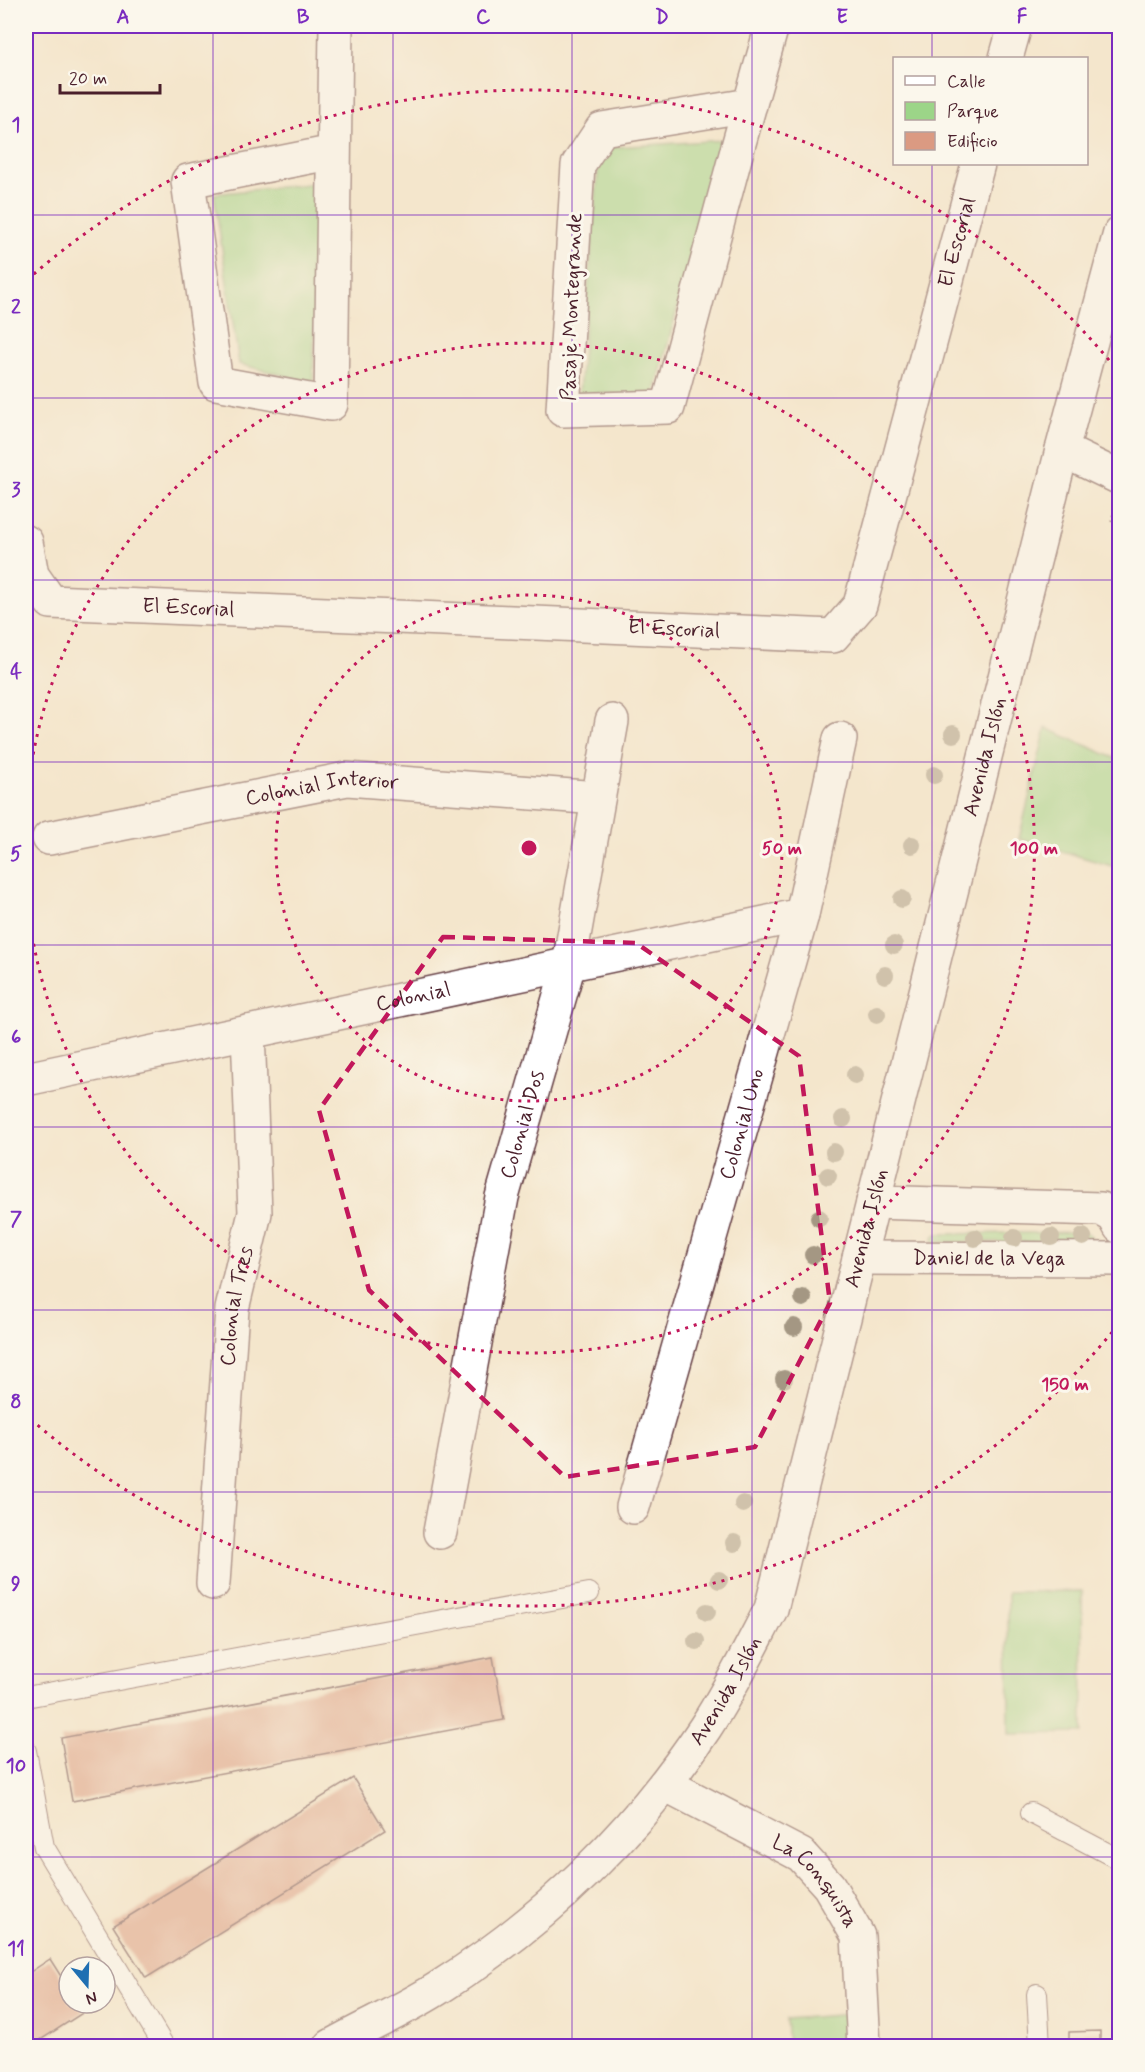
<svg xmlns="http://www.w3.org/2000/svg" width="1145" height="2072" font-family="Mynerve,sans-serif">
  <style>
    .green { fill: #9cd588; stroke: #737a5a; stroke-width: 1.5 }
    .building { fill: #db9a82 }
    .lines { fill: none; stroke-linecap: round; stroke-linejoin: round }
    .service-casing { stroke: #643d43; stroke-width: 22 }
    .minor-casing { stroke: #643d43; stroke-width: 36 }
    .tertiary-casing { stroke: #643d43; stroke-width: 36 }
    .secondary-casing { stroke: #643d43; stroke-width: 36 }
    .path { stroke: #643d43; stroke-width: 4; stroke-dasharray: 1.5 4.5; stroke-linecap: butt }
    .service { stroke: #fff; stroke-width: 20 }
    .minor { stroke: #fff; stroke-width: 33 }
    .tertiary { stroke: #fff; stroke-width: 33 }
    .secondary { stroke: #fff; stroke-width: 33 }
    .tree { fill: #a49783 }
    .marked { fill: none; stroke: #c2185b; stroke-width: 4.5; stroke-dasharray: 12 8; stroke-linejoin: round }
    .grid { fill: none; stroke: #7b2cbf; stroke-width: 1.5; stroke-opacity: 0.55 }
    .ring { fill: none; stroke: #c2185b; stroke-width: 3; stroke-dasharray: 3 6 }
    .labels { text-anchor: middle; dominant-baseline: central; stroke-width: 6; stroke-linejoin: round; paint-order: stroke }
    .street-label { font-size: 21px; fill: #4a1f2b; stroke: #fbf7ec }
    .centre { fill: #c2185b; stroke: #fbf7ec; stroke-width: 3 }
    .ring-label { font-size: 18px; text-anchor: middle; font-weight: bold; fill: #c2185b; stroke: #fbf7ec; stroke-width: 6; stroke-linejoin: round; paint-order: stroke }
    .neatline { fill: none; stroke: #7b2cbf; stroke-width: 2 }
    .grid-label { font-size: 20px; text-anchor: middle; font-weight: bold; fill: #7b2cbf }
  </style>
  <rect width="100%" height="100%" fill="#fbf7ec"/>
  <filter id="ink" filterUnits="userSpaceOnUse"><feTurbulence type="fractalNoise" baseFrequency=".0167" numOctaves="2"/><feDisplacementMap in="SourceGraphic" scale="12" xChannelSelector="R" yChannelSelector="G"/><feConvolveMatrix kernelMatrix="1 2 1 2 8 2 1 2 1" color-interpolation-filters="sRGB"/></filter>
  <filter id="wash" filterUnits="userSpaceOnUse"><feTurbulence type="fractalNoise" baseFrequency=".008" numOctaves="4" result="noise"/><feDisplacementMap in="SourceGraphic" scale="24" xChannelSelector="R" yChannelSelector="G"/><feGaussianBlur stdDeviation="1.35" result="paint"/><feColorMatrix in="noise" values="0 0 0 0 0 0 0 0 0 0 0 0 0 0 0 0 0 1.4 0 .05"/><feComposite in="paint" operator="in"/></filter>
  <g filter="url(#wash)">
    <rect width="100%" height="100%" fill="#f4e6cc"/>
    <!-- green -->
    <path class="green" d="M723 140 654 395 579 393 600 148Z
      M318 183 313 383 239 364 214 194Z
      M1046 728 1119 760V868L1019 839Z
      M1086 1232 1091 1236 1089 1242H936L933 1241V1237L937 1234Z
      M1082 1591 1083 1733 1009 1734 1008 1592Z
      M853 2014 855 2046H788L786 2019Z"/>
    <g id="blocks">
      <!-- building -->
      <path class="building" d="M493 1657 504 1720 72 1801 61 1738Z
        M353 1778 385 1830 146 1978 113 1926Z
        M50 1959 69 1989V2003H79L84 2012 31 2046H26V1975Z
        M1100 2031V2046H1056V2044H1069V2032Z"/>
    </g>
  </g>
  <g filter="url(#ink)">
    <use href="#blocks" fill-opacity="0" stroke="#643d43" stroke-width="1.5"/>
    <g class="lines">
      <!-- service casing -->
      <g class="service-casing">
        <path id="service" d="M26 1697 589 1593
          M26 1751 44 1847 164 2046
          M1031 1813 1120 1860
          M1037 1994 1040 2046"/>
      </g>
      <!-- minor casing -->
      <g class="minor-casing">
        <g id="minor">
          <path d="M1006 58 1015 26"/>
          <path d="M750 105 602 129 578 165 563 410 668 407 739 143 772 26"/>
          <path d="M334 152 188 181 216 383 331 404C333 278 334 152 336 26"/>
          <path d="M1062 450 1120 478"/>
          <path id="s1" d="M26 542 32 575 51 602 833 636 860 605 978 164"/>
          <path id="s2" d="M49 838 347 779 598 798"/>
          <path id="s3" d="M26 1079 802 915"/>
          <path id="s4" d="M633 1507 802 915 840 739"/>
          <path id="s5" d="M440 1532 502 1197 569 964 612 721"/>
          <path id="s6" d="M213 1583 232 1309 255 1213 248 1032"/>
        </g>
      </g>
      <!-- tertiary casing -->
      <g class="tertiary-casing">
        <g id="tertiary">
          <path d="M873 1202 1101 1209 1114 1216 1120 1227"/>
          <path id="s7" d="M859 1258 1120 1259"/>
          <path id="s8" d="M665 1784 801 1855 829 1886 858 1936 864 2046"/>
        </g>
      </g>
      <!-- secondary casing -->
      <g class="secondary-casing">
        <g id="secondary">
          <path id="s9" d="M331 2046C368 2025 407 2009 443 1985 547 1919 637 1831 705 1728 730 1690 750 1649 771 1609L1062 450 1120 233"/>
        </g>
      </g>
      <!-- path -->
      <path class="path" d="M1115 509 1112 524 1120 527"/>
      <!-- service -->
      <use href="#service" class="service"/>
      <!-- minor -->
      <use href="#minor" class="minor"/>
      <!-- tertiary -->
      <use href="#tertiary" class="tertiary"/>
      <!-- secondary -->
      <use href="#secondary" class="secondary"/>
    </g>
    <!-- trees -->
    <g class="tree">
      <circle cx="953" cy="734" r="9"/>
      <circle cx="934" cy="775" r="9"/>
      <circle cx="912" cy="845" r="9"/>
      <circle cx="902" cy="899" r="9"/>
      <circle cx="894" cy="945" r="9"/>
      <circle cx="885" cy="975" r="9"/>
      <circle cx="877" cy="1014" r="9"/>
      <circle cx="855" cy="1075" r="9"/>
      <circle cx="843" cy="1119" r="9"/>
      <circle cx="834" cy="1152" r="9"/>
      <circle cx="828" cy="1176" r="9"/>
      <circle cx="819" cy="1218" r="9"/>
      <circle cx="1051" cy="1237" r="9"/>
      <circle cx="1083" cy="1237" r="9"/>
      <circle cx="975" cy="1238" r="9"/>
      <circle cx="1014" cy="1238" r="9"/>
      <circle cx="813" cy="1255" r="9"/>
      <circle cx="803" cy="1298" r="9"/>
      <circle cx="794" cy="1327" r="9"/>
      <circle cx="784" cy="1379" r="9"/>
      <circle cx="743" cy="1504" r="9"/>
      <circle cx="734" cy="1543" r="9"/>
      <circle cx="719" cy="1580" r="9"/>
      <circle cx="707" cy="1612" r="9"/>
      <circle cx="696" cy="1641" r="9"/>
    </g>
  </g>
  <!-- marked area -->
  <path d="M0 0H1145V2072H0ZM443 937 636 943 799 1056 830 1303 755 1447 565 1477 369 1290 319 1110Z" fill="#f4e6cc" fill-opacity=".55" fill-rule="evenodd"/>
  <path class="marked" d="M443 937 636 943 799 1056 830 1303 755 1447 565 1477 369 1290 319 1110Z"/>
  <!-- grid -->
  <path class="grid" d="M213 26V2046M393 26V2046M572 26V2046M752 26V2046M932 26V58M932 164V2046M26 215H1120M26 398H1120M26 580H1120M26 762H1120M26 945H1120M26 1127H1120M26 1310H1120M26 1492H1120M26 1674H1120M26 1857H1120"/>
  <!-- distance rings -->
  <g class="ring">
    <circle cx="529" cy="848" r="253"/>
    <path d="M26 808A505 505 0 1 1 26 888"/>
    <path d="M1118 1325A758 758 0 0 1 27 1416M27 280A758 758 0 0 1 1118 371"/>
  </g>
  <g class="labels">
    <!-- street labels -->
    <g class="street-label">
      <text stroke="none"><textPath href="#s1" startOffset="1266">El Escorial</textPath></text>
      <text transform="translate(572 307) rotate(-88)">Pasaje Montegrande</text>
      <text stroke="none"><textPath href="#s1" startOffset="204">El Escorial</textPath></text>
      <text stroke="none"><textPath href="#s1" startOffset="690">El Escorial</textPath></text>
      <text stroke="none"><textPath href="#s9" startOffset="1512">Avenida Islón</textPath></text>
      <text stroke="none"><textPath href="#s2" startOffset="278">Colonial Interior</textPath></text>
      <text stroke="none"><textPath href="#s3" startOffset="396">Colonial</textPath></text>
      <text stroke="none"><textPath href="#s4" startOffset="398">Colonial Uno</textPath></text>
      <text stroke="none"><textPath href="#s5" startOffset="416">Colonial Dos</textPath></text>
      <text stroke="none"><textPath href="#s9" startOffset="1026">Avenida Islón</textPath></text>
      <text stroke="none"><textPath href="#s7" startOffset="130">Daniel de la Vega</textPath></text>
      <text stroke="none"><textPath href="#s6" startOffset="278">Colonial Tres</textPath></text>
      <text stroke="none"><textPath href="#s9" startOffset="540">Avenida Islón</textPath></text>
      <text stroke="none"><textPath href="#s8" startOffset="182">La Conquista</textPath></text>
    </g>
  </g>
  <circle cx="529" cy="848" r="9" class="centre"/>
  <g class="ring-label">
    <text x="782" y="854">50 m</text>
    <text x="1034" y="854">100 m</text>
    <text x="1065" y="1390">150 m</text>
  </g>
  <!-- margin -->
  <rect width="1145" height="2072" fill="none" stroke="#fbf7ec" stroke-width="66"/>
  <!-- legend -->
  <rect x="893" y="57" width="195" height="108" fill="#fbf7ec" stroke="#b4a19f" stroke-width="1.5"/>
  <rect x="905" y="76" width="30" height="9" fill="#ffffff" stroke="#b4a19f" stroke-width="1.5"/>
  <text x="947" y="87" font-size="18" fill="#4a1f2b">Calle</text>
  <rect x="905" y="102" width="30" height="18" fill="#9cd588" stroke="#b4a19f" stroke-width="1.5"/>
  <text x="947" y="117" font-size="18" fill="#4a1f2b">Parque</text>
  <rect x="905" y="132" width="30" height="18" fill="#db9a82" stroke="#b4a19f" stroke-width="1.5"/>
  <text x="947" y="147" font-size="18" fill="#4a1f2b">Edificio</text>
  <!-- north arrow -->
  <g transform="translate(87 1985) rotate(161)"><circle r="28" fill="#fbf7ec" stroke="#b4a19f" stroke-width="1.5"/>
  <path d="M0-4.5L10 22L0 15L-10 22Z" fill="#1f6fb2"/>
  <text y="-9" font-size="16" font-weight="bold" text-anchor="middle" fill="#4a1f2b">N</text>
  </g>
  <!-- scale -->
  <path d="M60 84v9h100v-9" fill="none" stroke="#4a1f2b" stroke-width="3"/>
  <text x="69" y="84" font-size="18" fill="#4a1f2b" stroke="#fbf7ec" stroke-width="4.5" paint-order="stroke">20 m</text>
  <rect x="33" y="33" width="1079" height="2006" class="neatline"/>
  <g class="grid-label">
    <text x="123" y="23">A</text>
    <text x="303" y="23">B</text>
    <text x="483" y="23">C</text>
    <text x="662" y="23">D</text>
    <text x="842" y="23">E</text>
    <text x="1022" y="23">F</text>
    <text x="16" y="131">1</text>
    <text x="16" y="313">2</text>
    <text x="16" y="496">3</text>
    <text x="16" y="678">4</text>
    <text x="16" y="860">5</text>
    <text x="16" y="1043">6</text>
    <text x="16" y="1225">7</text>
    <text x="16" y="1408">8</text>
    <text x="16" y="1590">9</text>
    <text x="16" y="1772">10</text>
    <text x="16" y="1955">11</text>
  </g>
</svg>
